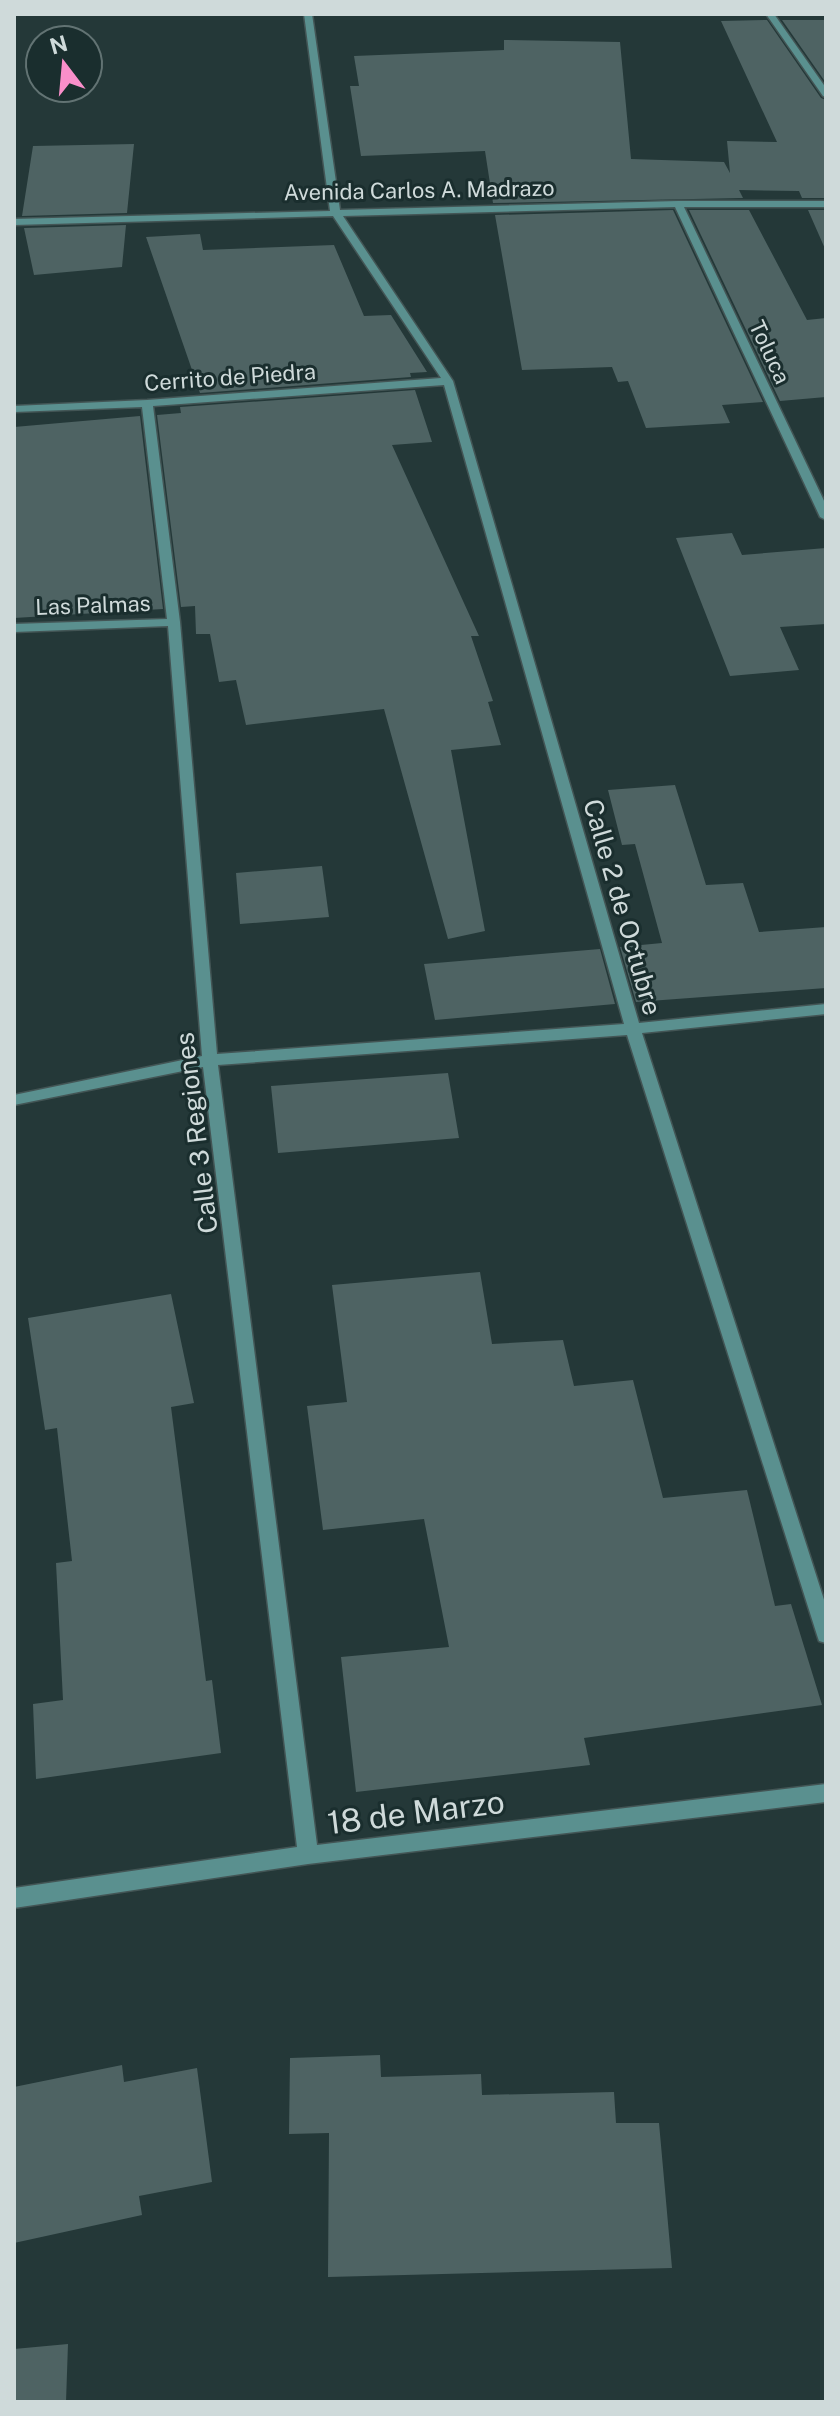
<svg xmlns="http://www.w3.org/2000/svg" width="840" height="2416" font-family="'Public Sans',sans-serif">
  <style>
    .building { fill: #4e6363 }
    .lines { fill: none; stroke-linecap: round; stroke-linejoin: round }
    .street-casing { stroke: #435555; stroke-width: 3 }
    .street { fill: #5a908f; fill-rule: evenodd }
    .labels { text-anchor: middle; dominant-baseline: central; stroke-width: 6; stroke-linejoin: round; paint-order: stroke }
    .far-street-label { font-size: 22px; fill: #cfdada; stroke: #1a2e2e }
    .street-label { font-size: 26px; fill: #cfdada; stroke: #1a2e2e }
    .near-street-label { font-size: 32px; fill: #cfdada; stroke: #1a2e2e }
  </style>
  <rect width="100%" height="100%" fill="#243838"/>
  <!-- building -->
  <path class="building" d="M767 20 821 98 826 100V198H802L799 191 739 190 743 198 493 203 485 151 361 156 350 86H359L354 56 504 50V40L620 42 631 159 724 162 730 173 727 141 777 142 721 21Z
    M782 20H826V83Z
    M134 144 127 213 22 216 33 146Z
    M673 210 763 402 722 405 730 423 646 428 628 381 618 382 612 367 522 370 495 215Z
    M689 210H749L807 320 826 318V397L780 401Z
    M808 210H826V251Z
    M126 225 122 267 34 275 24 228Z
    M200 234 203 250 334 245 364 316 391 315 427 372 410 373 411 377 200 393 146 237Z
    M415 390 432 442 392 445 479 636H471L493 701 488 702 501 745 451 750 485 931 448 939 384 709 246 725 236 680 219 682 210 634H196L195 606 181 607 157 415 181 413 180 407Z
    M140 416 163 609 14 618V427Z
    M732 533 742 555 826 548V624L780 627 799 670 730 676 676 538Z
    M675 785 706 885 743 883 759 932 826 927V988L636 1002 620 947 662 943 635 844 622 845 608 790Z
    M322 866 329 917 240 924 236 873Z
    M600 949 615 1004 435 1020 424 964Z
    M448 1073 459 1138 278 1153 271 1086Z
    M480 1272 492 1344 563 1340 574 1386 633 1380 663 1498 747 1490 775 1606 791 1604 822 1705 584 1738 590 1765 356 1792 341 1657 449 1647 424 1519 323 1530 307 1406 347 1402 332 1285Z
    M171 1294 194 1403 171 1407 206 1681 212 1680 221 1753 36 1779 33 1704 63 1700 56 1563 72 1561 57 1428 45 1430 28 1318Z
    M380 2055 381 2077 481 2074 482 2095 614 2092 616 2123H659L672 2268 328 2277 329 2133 289 2134 290 2058Z
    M122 2065 124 2082 197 2068 212 2182 139 2196 142 2215 14 2243V2087Z
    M68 2344 66 2402H14V2349Z"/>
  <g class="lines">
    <!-- street casing -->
    <g class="street-casing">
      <path id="street" d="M304 14H312L340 210 678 201H826V207H684L826 505V520L820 517 675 207 343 216 453 381 639 1023 826 1004V1014L642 1033 826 1606V1643L819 1641 817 1635 627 1035 218 1065 317 1845 826 1784V1802L308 1864 14 1908V1888L297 1847 203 1067 14 1105V1095L202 1056 168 626 14 632V624L167 619 142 407 14 412V406L147 400 441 378 333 216 14 225V219L330 211ZM444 385 624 1024 217 1054 180 622 153 406Z
        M766 14H774L826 88V97L823 96Z"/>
    </g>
    <!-- street -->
    <use href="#street" class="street"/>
  </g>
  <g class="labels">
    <!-- far-street labels -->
    <g class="far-street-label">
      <text transform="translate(419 190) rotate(-1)">Avenida Carlos A. Madrazo</text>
      <text transform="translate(770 352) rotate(65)">Toluca</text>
      <text transform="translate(230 377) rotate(-4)">Cerrito de Piedra</text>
      <text transform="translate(93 605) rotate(-2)">Las Palmas</text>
    </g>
    <!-- street labels -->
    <g class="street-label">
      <text transform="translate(623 907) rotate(74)">Calle 2 de Octubre</text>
      <text transform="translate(196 1133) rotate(-97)">Calle 3 Regiones</text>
    </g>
    <!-- near-street labels -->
    <g class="near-street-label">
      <text transform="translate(416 1812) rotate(-7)">18 de Marzo</text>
    </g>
  </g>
  <!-- border -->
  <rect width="840" height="2416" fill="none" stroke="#cfdada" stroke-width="32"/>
  <!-- north arrow -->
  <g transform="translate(64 64) rotate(344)"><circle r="38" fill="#1a2e2e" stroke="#627373" stroke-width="2"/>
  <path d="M0-6L14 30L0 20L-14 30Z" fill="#f98fca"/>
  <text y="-12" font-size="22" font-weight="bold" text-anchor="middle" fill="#cfdada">N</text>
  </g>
</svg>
